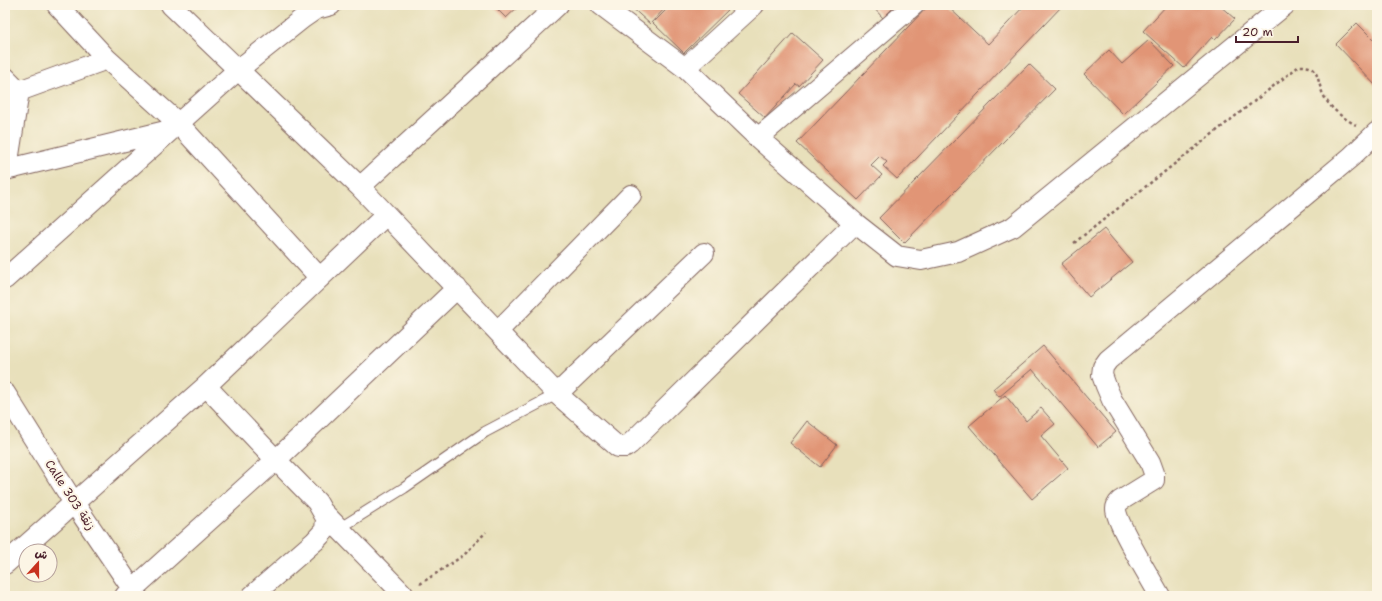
<svg xmlns="http://www.w3.org/2000/svg" width="1382" height="601" font-family="'Shantell Sans','Playpen Sans Arabic',sans-serif">
  <style>
    .building { fill: #e19576 }
    .lines { fill: none; stroke-linecap: round; stroke-linejoin: round }
    .service-casing { stroke: #81635d; stroke-width: 12 }
    .minor-casing { stroke: #81635d; stroke-width: 22 }
    .path { stroke: #81635d; stroke-width: 2.5; stroke-dasharray: 3 3; stroke-linecap: butt }
    .service { stroke: #fff; stroke-width: 10 }
    .minor { stroke: #fff; stroke-width: 20 }
    .labels { text-anchor: middle; dominant-baseline: central; stroke-width: 4; stroke-linejoin: round; paint-order: stroke }
    .street-label { font-size: 12px; fill: #4a1f2b; stroke: #fcf5e5 }
  </style>
  <rect width="100%" height="100%" fill="#fcf5e5"/>
  <filter id="ink" filterUnits="userSpaceOnUse"><feTurbulence type="fractalNoise" baseFrequency=".025" numOctaves="2"/><feDisplacementMap in="SourceGraphic" scale="8" xChannelSelector="R" yChannelSelector="G"/><feConvolveMatrix kernelMatrix="1 2 1 2 8 2 1 2 1" color-interpolation-filters="sRGB"/></filter>
  <filter id="wash" filterUnits="userSpaceOnUse"><feTurbulence type="fractalNoise" baseFrequency=".012" numOctaves="4" result="noise"/><feDisplacementMap in="SourceGraphic" scale="16" xChannelSelector="R" yChannelSelector="G"/><feGaussianBlur stdDeviation="0.9" result="paint"/><feColorMatrix in="noise" values="0 0 0 0 0 0 0 0 0 0 0 0 0 0 0 0 0 1.4 0 .05"/><feComposite in="paint" operator="in"/></filter>
  <g filter="url(#wash)">
    <rect width="100%" height="100%" fill="#e8e0bb"/>
    <g id="blocks">
      <!-- building -->
      <path class="building" d="M493 5H520L506 18Z
        M629 5H668L650 24Z
        M671 5H733L684 53 653 23Z
        M871 5H896L883 18Z
        M929 5H946L988 44 1025 5H1063L897 179 883 166 887 162 880 156 871 165 882 175 858 200 797 143Z
        M1167 5H1219L1235 19 1215 40 1212 37 1184 68 1143 31Z
        M1357 23 1377 43V87L1336 44Z
        M793 33 823 60 799 86 796 84 765 118 738 94Z
        M1149 40 1174 66 1123 114 1084 74 1109 50 1122 64Z
        M1029 64 1055 89 904 243 879 218Z
        M1104 229 1132 262 1089 297 1061 264Z
        M1043 346 1116 432 1098 447 1032 369 999 397 993 389Z
        M1005 395 1026 421 1041 408 1055 424 1041 436 1068 468 1032 499 969 426Z
        M807 421 837 445 820 467 790 443Z"/>
    </g>
  </g>
  <g filter="url(#ink)">
    <use href="#blocks" fill-opacity="0" stroke="#81635d" stroke-width="1"/>
    <g class="lines">
      <!-- service casing -->
      <g class="service-casing">
        <path id="service" d="M340 528 404 488 485 432 557 394"/>
      </g>
      <!-- minor casing -->
      <g class="minor-casing">
        <path id="minor" d="M57 5 107 59 178 123 320 278
          M171 5 360 187 557 394 618 447H626L630 444 855 223
          M601 5 685 68 758 138 855 223 897 256 921 260 958 252 1013 227 1285 5
          M685 68 754 5
          M5 77 19 91
          M19 91 107 59
          M758 138 914 5
          M7 168 19 91
          M5 170 170 130
          M360 187 558 5
          M5 279 239 69 303 18 316 9 331 5
          M498 331 631 195
          M206 386 276 460 317 502 326 518 325 530 315 541 252 596
          M5 393 74 503 137 596
          M557 394 704 253
          M323 512 403 594
          M5 564 206 386 386 215
          M125 596 276 460 457 288
          M1160 596C1152 581 1116 523 1116 509 1116 506 1117 504 1120 501L1154 480V473L1150 462 1112 400 1106 386 1102 375 1103 367 1108 360 1351 157 1377 132"/>
      </g>
      <!-- path -->
      <path class="path" d="M1074 243 1299 66C1305 66 1310 66 1314 70 1319 77 1319 86 1323 94 1329 108 1343 118 1356 125
        M420 584 464 555 486 532"/>
      <!-- service -->
      <use href="#service" class="service"/>
      <!-- minor -->
      <use href="#minor" class="minor"/>
    </g>
  </g>
  <g class="labels">
    <!-- street labels -->
    <g class="street-label">
      <text transform="translate(70 495) rotate(57)">Calle 303 زنقة</text>
    </g>
  </g>
  <!-- margin -->
  <rect width="1382" height="601" fill="none" stroke="#fcf5e5" stroke-width="20"/>
  <!-- north arrow -->
  <g transform="translate(38 563) rotate(21)"><circle r="19" fill="#fcf5e5" stroke="#b59f9b"/>
  <path d="M0-3L7 15L0 10L-7 15Z" fill="#c8321e"/>
  <text y="-6" font-size="11" font-weight="bold" text-anchor="middle" fill="#4a1f2b">ش</text>
  </g>
  <!-- scale -->
  <path d="M1236 36v6h62v-6" fill="none" stroke="#4a1f2b" stroke-width="2"/>
  <text x="1242" y="36" font-size="12" fill="#4a1f2b" stroke="#fcf5e5" stroke-width="3" paint-order="stroke">20 m</text>
</svg>
